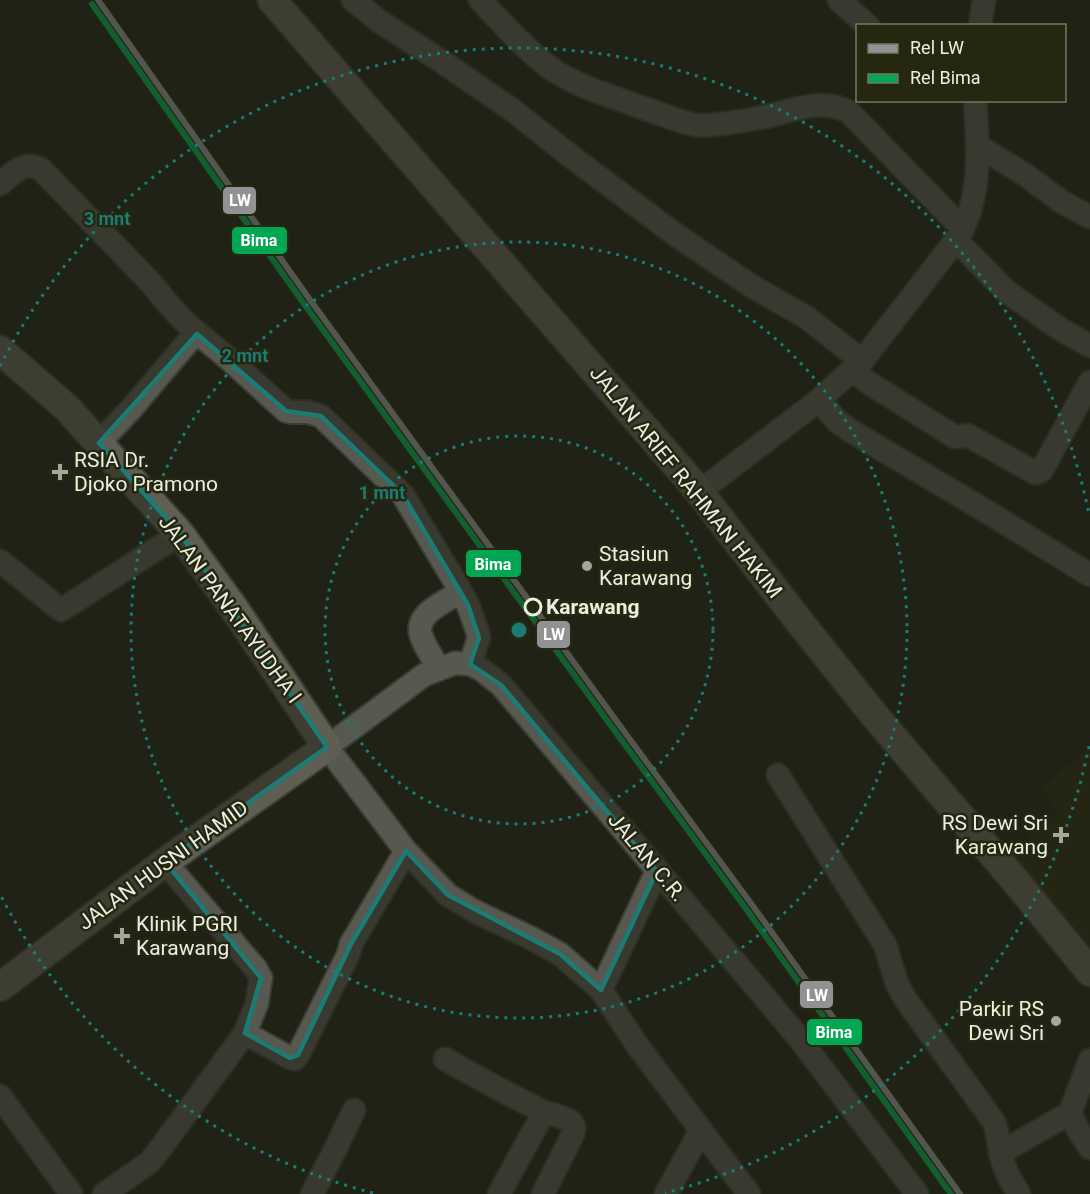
<svg xmlns="http://www.w3.org/2000/svg" width="1090" height="1194" font-family="Roboto,sans-serif">
  <style>
    .built { fill: #292c10 }
    .lines { fill: none; stroke-linecap: round; stroke-linejoin: round }
    .minor-casing { stroke: #3b3c33; stroke-width: 26 }
    .major-casing { stroke: #3b3c33; stroke-width: 32 }
    .minor { stroke: #57584f; stroke-width: 22 }
    .major { stroke: #5f5e52; stroke-width: 28 }
    .rail-1-casing { stroke: #252711; stroke-width: 10 }
    .rail-2-casing { stroke: #252711; stroke-width: 10 }
    .rail-1 { stroke: #919294; stroke-width: 6 }
    .rail-2 { stroke: #00a651; stroke-width: 6 }
    .marked { fill: none; stroke: #1a7c74; stroke-width: 4.5; stroke-linejoin: round }
    .ring { fill: none; stroke: #1a7c74; stroke-width: 3; stroke-dasharray: 3 6 }
    .poi-dot { fill: #a5a799; stroke: #252711; stroke-width: 2 }
    .stop-dot { fill: #252711; stroke: #ecefe0; stroke-width: 3 }
    .labels { text-anchor: middle; dominant-baseline: central; stroke-width: 5; stroke-linejoin: round; paint-order: stroke }
    .poi-label { font-size: 21px; fill: #ecefe0; stroke: #252711; text-anchor: start }
    .street-label { font-size: 21px; fill: #ecefe0; stroke: #252711 }
    .stop-label { font-size: 21px; font-weight: bold; fill: #ecefe0; stroke: #252711; text-anchor: start }
    .centre { fill: #1a7c74; stroke: #252711; stroke-width: 3 }
    .ring-label { font-size: 18px; text-anchor: middle; font-weight: bold; fill: #1a7c74; stroke: #252711; stroke-width: 5; stroke-linejoin: round; paint-order: stroke }
    .line-badge { stroke: #252711; stroke-width: 2 }
    .badge-label { font-size: 16px; text-anchor: middle; font-weight: bold; fill: #fff }
  </style>
  <rect width="100%" height="100%" fill="#212216"/>
  <!-- built -->
  <path class="built" d="M1090 747V959L1003 859 1059 812 1041 789Z"/>
  <g class="lines">
    <!-- minor casing -->
    <g class="minor-casing">
      <path id="minor" d="M353 0 379 21 444 63 511 109 577 161 676 235 753 287 806 317 862 361
        M480 0C502 23 524 48 549 67 574 86 619 99 649 110 665 115 681 123 697 125 709 126 722 124 734 122 745 121 758 118 769 116 795 109 824 98 849 112L963 229
        M839 0 868 26
        M980 26 984 0
        M977 145 1027 176 1062 202 1090 217
        M0 184C14 173 24 159 42 170L151 283 168 304 188 325 230 360 286 411 290 412H307L321 416 403 495 457 585 468 605 478 633 479 638 470 664
        M956 240 1006 291 1060 329 1090 346
        M852 370 869 383 955 437 967 435 1036 473 1042 470 1090 382
        M819 400 837 421 851 431 984 510 1090 575
        M99 443 131 409 187 343 197 334
        M699 492 819 400 862 361 956 240C983 199 978 147 975 100
        M0 561 61 610 180 534
        M439 669C433 658 424 646 421 635 414 614 446 601 461 592
        M778 775 885 945 897 984 906 1000 994 1122C999 1134 998 1147 1002 1159 1005 1172 1012 1183 1019 1194
        M601 990 657 871
        M245 1033 290 1058 295 1059 298 1055 348 955 351 944 406 851
        M445 1059C476 1077 508 1094 540 1110 549 1115 563 1115 571 1122 575 1126 574 1129 573 1134L543 1194
        M1090 1060 1070 1113 1078 1130 1090 1148
        M0 1096 71 1194
        M1000 1153 1070 1113
        M104 1194 150 1162 163 1145 245 1033 257 1003 259 989 261 978 256 969 165 862
        M312 1194 336 1148 354 1110
        M499 1194 544 1112
        M666 1194 701 1130
        M749 1194 637 1045 601 990 560 954 531 938 474 911 448 895 406 851 327 747 424 675 455 663 470 664 482 670 501 685 799 1038 917 1194"/>
    </g>
    <!-- major casing -->
    <g class="major-casing">
      <path id="major" d="M272 0 693 484 802 625 875 716 1023 890 1090 972
        M0 350 66 407 180 534 235 610 327 747 165 862 0 987"/>
    </g>
    <!-- minor -->
    <use href="#minor" class="minor"/>
    <!-- major -->
    <use href="#major" class="major"/>
    <!-- rail-1 casing -->
    <g class="rail-1-casing">
      <path id="rail-1" d="M98 0 308 297 623 730 750 902 960 1194"/>
    </g>
    <!-- rail-2 casing -->
    <g class="rail-2-casing">
      <path id="rail-2" d="M92 4 302 301 617 734 744 906 951 1194"/>
    </g>
    <!-- rail-1 -->
    <use href="#rail-1" class="rail-1"/>
    <!-- rail-2 -->
    <use href="#rail-2" class="rail-2"/>
  </g>
  <!-- marked area -->
  <path d="M0 0H1090V1194H0ZM197 334 286 411 321 416 403 495 468 605 479 638 470 664 501 685 657 871 601 990 560 954 448 895 406 851 351 944 298 1055 290 1058 245 1033 261 978 165 862 327 747 180 534 99 443Z" fill="#212216" fill-opacity=".55" fill-rule="evenodd"/>
  <path class="marked" d="M197 334 286 411 321 416 403 495 468 605 479 638 470 664 501 685 657 871 601 990 560 954 448 895 406 851 351 944 298 1055 290 1058 245 1033 261 978 165 862 327 747 180 534 99 443Z"/>
  <!-- distance rings -->
  <g class="ring">
    <circle cx="519" cy="630" r="194"/>
    <circle cx="519" cy="630" r="388"/>
    <path d="M1089 746A582 582 0 0 1 665 1193M373 1193A582 582 0 0 1 0 894M0 366A582 582 0 0 1 1089 514"/>
  </g>
  <!-- markers -->
  <g class="poi-dot">
    <path d="M57 463h6v6h6v6h-6v6h-6v-6h-6v-6h6z"/>
    <circle cx="587" cy="566" r="6"/>
    <path d="M1058 826h6v6h6v6h-6v6h-6v-6h-6v-6h6z"/>
    <path d="M119 927h6v6h6v6h-6v6h-6v-6h-6v-6h6z"/>
    <circle cx="1056" cy="1021" r="6"/>
  </g>
  <circle class="stop-dot" cx="533" cy="607" r="8"/>
  <g class="labels">
    <!-- poi labels -->
    <g class="poi-label">
      <text x="74" y="460">RSIA Dr.<tspan x="74" dy="24">Djoko Pramono</tspan></text>
      <text x="599" y="554">Stasiun<tspan x="599" dy="24">Karawang</tspan></text>
      <text x="1048" y="823" text-anchor="end">RS Dewi Sri<tspan x="1048" dy="24">Karawang</tspan></text>
      <text x="136" y="924">Klinik PGRI<tspan x="136" dy="24">Karawang</tspan></text>
      <text x="1044" y="1009" text-anchor="end">Parkir RS<tspan x="1044" dy="24">Dewi Sri</tspan></text>
    </g>
    <!-- street labels -->
    <g class="street-label">
      <text transform="translate(686 482) rotate(51)">JALAN ARIEF RAHMAN HAKIM</text>
      <text transform="translate(230 609) rotate(54)">JALAN PANATAYUDHA I</text>
      <text transform="translate(647 857) rotate(50)">JALAN C.R.</text>
      <text transform="translate(163 865) rotate(-36)">JALAN HUSNI HAMID</text>
    </g>
    <!-- stop labels -->
    <g class="stop-label">
      <text x="546" y="607">Karawang</text>
    </g>
  </g>
  <circle cx="519" cy="630" r="9" class="centre"/>
  <g class="ring-label">
    <text x="107" y="225">3 mnt</text>
    <text x="245" y="362">2 mnt</text>
    <text x="382" y="499">1 mnt</text>
  </g>
  <g class="line-badge">
    <rect x="222" y="186" width="35" height="29" rx="6" fill="#919294"/>
    <rect x="231" y="226" width="57" height="29" rx="6" fill="#00a651"/>
    <rect x="465" y="549" width="57" height="29" rx="6" fill="#00a651"/>
    <rect x="536" y="620" width="35" height="29" rx="6" fill="#919294"/>
    <rect x="799" y="980" width="35" height="29" rx="6" fill="#919294"/>
    <rect x="806" y="1018" width="57" height="28" rx="6" fill="#00a651"/>
  </g>
  <g class="badge-label">
    <text x="240" y="206">LW</text>
    <text x="259" y="246">Bima</text>
    <text x="493" y="570">Bima</text>
    <text x="554" y="640">LW</text>
    <text x="817" y="1001">LW</text>
    <text x="834" y="1038">Bima</text>
  </g>
  <!-- legend -->
  <rect x="856" y="24" width="210" height="78" fill="#252711" stroke="#757764" stroke-width="1.5"/>
  <rect x="868" y="44" width="30" height="9" fill="#919294" stroke="#757764" stroke-width="1.5"/>
  <text x="910" y="54" font-size="18" fill="#ecefe0">Rel LW</text>
  <rect x="868" y="74" width="30" height="9" fill="#00a651" stroke="#757764" stroke-width="1.5"/>
  <text x="910" y="84" font-size="18" fill="#ecefe0">Rel Bima</text>
</svg>
